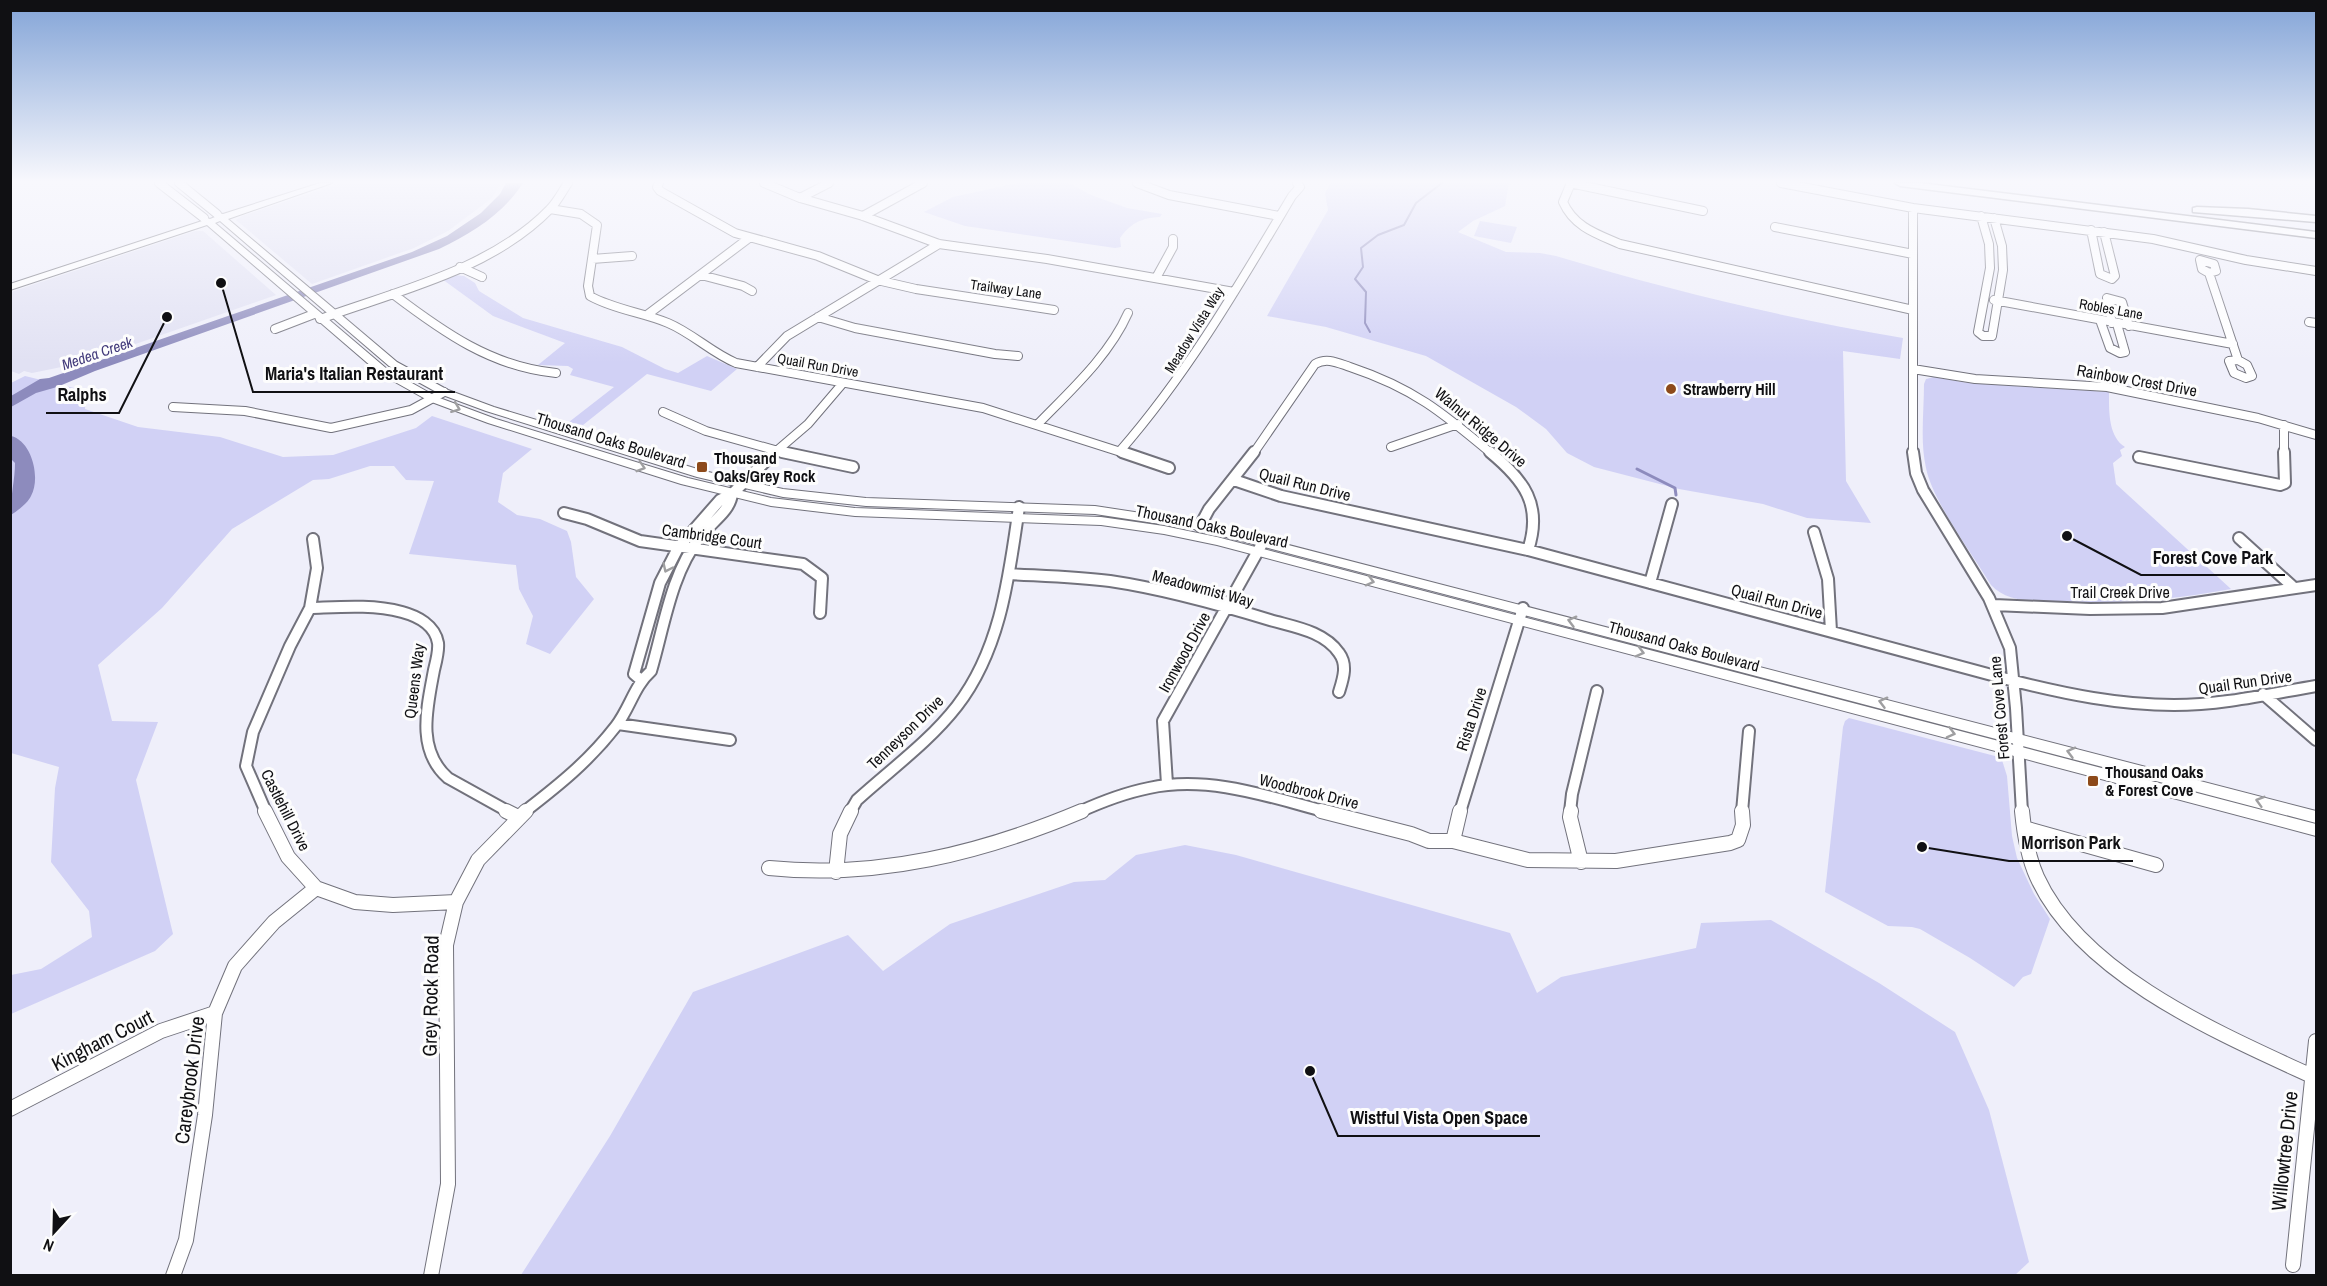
<svg xmlns="http://www.w3.org/2000/svg" width="2327" height="1286" font-family="'Archivo Narrow',sans-serif">
  <style>
    .built { fill: #e1e1f3 }
    .green { fill: #d1d1f5 }
    .water { fill: #8d8bbd }
    .lines { fill: none; stroke-linecap: round; stroke-linejoin: round }
    .stream-far1 { stroke: #8d8bbd; stroke-width: 2 }
    .stream { stroke: #8d8bbd; stroke-width: 3 }
    .minor-far2-casing { stroke: #72727c; stroke-width: 10 }
    .minor-far1-casing { stroke: #72727c; stroke-width: 14 }
    .minor-casing { stroke: #72727c; stroke-width: 16 }
    .major-casing { stroke: #72727c; stroke-width: 2 }
    .highway-casing { stroke: #72727c; stroke-width: 3 }
    .minor-far2 { stroke: #fff; stroke-width: 8 }
    .minor-far1 { stroke: #fff; stroke-width: 10 }
    .minor { stroke: #fff; stroke-width: 14 }
    .major { fill: #fff; fill-rule: evenodd }
    .highway { fill: #fff; fill-rule: evenodd }
    .oneway { stroke: #9f9fa1 }
    .poi-dot { fill: #8d4a1a; stroke: #fdfdfd; stroke-width: 2 }
    .labels { text-anchor: middle; dominant-baseline: central; stroke-width: 6; stroke-linejoin: round; paint-order: stroke }
    .far-street-label { font-size: 14px; fill: #101013; stroke: #fdfdfd }
    .far-water-label { font-size: 15px; font-style: italic; fill: #433b7b; stroke: #fdfdfd }
    .street-label { font-size: 16px; fill: #101013; stroke: #fdfdfd }
    .poi-label { font-size: 16px; font-weight: bold; fill: #101013; stroke: #fdfdfd; text-anchor: start }
    .near-street-label { font-size: 20px; fill: #101013; stroke: #fdfdfd }
    .leader { fill: none; stroke: #101013; stroke-width: 2 }
    .callout-dot { fill: #101013; stroke: #fdfdfd; stroke-width: 2 }
    .callout-label { font-size: 18px; text-anchor: middle; font-weight: bold; fill: #101013; stroke: #fdfdfd; stroke-width: 6; stroke-linejoin: round; paint-order: stroke }
  </style>
  <rect width="100%" height="100%" fill="#efeffa"/>
  <!-- built -->
  <path class="built" d="M342 183H501L492 198 448 231 414 248 312 284 236 220 242 216Z
    M195 231H203L276 295 81 363 32 373 24 371 19 374 11 371V292Z"/>
  <!-- green -->
  <path class="green" d="M1017 183H1069L1091 195 1127 208 1162 214 1160 217C1141 218 1131 223 1120 238L1121 247 1115 248 965 226 924 212 953 197Z
    M1331 183H1509L1505 206 1473 221 1458 232 1506 252 1540 253 1556 256C1672 291 1784 318 1903 338L1900 359 1843 351 1846 481 1871 523 1807 518 1763 504 1679 489 1594 467 1567 453 1546 429 1516 407 1426 356 1326 327 1267 316 1328 210 1325 193Z
    M1480 221 1517 227 1511 243 1474 236Z
    M454 275 464 276 475 283 479 291 523 318 622 347 665 369 678 373 707 356 737 369 711 391 647 374 583 425 569 422 614 387 570 375 573 369 568 366 538 365 565 343 493 316 442 279Z
    M25 376 86 391 85 409 138 427 220 437 283 457 333 455 416 428 432 416 532 449 503 473 498 502 517 515 540 519 567 531 571 542 576 577 594 599 550 654 526 644 533 616 519 589 516 565 409 554 434 481 406 480 394 466H370L329 479 313 480 232 529 162 608 98 665 112 721 158 722 136 780 173 934 155 951 11 1014V975L41 969 92 937 89 911 51 862 55 788 59 767 11 753V383Z
    M1934 377 1968 383 2109 392C2109 411 2108 436 2125 447L2120 450 2122 456 2113 463 2116 484 2231 589C2170 600 2123 604 2061 601 2037 601 2009 604 1991 585 1973 555 1932 500 1926 468 1920 441 1924 412 1924 384L1926 379Z
    M1849 718 1995 756 2002 760 2007 776 2012 836 2017 858 2034 894 2050 919 2031 974 2023 977 2014 987 1970 958 1920 929 1912 927 1888 926 1825 892 1843 727 1845 721Z
    M1185 845 1236 855 1510 933 1537 993 1561 977 1696 948 1701 923 1771 920 1879 983 1955 1032 1989 1110 2029 1262 2014 1276 521 1275 610 1136 693 992 848 935 883 971 950 924 1074 882 1105 880 1136 855Z"/>
  <!-- water -->
  <path class="water" d="M506 183H523C502 215 473 232 439 249L95 371 57 387 36 393 11 407V396L40 379 49 378 412 252 447 236 481 213 500 194Z
    M11 436C32 441 41 478 31 496 28 503 17 511 11 515 10 497 15 481 15 463L11 459Z"/>
  <g class="lines">
    <!-- stream-far1 -->
    <path class="stream-far1" d="M1370 332 1365 323 1366 292 1355 279 1363 267 1361 248 1378 235 1404 225 1416 203 1442 183"/>
    <!-- stream -->
    <path class="stream" d="M1637 469 1675 488 1676 495"/>
    <!-- minor-far2 casing -->
    <g class="minor-far2-casing">
      <path id="minor-far2" d="M159 183 204 218
        M179 183 217 214
        M659 183 657 187 660 191 735 233 818 256 877 280 916 289 1054 310
        M764 183 800 198 863 216 939 244 1047 259 1234 292
        M1137 183 1169 195 1279 216
        M1570 183 1703 211
        M1571 183 1563 202C1574 227 1597 234 1620 244L1913 310
        M1781 183 1913 208 2153 239 2246 260 2316 271
        M800 198 829 183
        M1913 208V454
        M550 209 581 214 597 225 588 286 590 296C615 310 642 312 668 323 692 333 712 353 736 363L983 408 1127 454
        M863 216 923 183
        M1981 216 1989 244 1990 268 1978 332 1983 336H1992L2003 270 2002 246 1994 218
        M1775 227 1913 254
        M2091 230 2100 274 2112 279 2115 276 2104 232
        M592 259 632 256
        M2200 260 2214 264 2216 271 2209 273 2202 269Z
        M460 267 482 277
        M2209 273 2238 360
        M701 275 743 286 752 291
        M1156 278 1173 247V239
        M393 294C443 332 492 367 556 373
        M1994 300 2233 344
        M647 315 749 238
        M818 317 855 328 995 354 1018 356
        M320 319C397 291 491 270 550 209 557 202 562 192 568 183
        M2100 320 2110 348 2120 353 2125 352 2117 324
        M2309 322 2316 323
        M2112 323 2107 298 2122 302 2129 326
        M275 329 314 314
        M2238 360 2247 365 2252 376 2246 378 2234 373 2229 361Z
        M757 367 787 336 939 244
        M1913 369 1975 379 2107 387 2258 418 2316 435
        M173 407 245 411 331 428 411 410 444 392
        M663 412 706 431 789 454
        M1038 424C1070 391 1109 356 1128 313
        M2284 425V454
        M1391 447 1458 424
        M1120 451C1188 373 1239 285 1292 196L1300 187 1297 183
        M773 454 808 424 843 383
        M1253 454 1315 364C1327 357 1338 363 1350 367 1413 388 1442 412 1492 454"/>
    </g>
    <!-- minor-far1 casing -->
    <g class="minor-far1-casing">
      <path id="minor-far1" d="M782 452 853 467
        M1122 452 1169 468
        M1490 452C1524 480 1543 505 1528 550
        M1913 452 1916 473 1923 490 1989 598 2010 648 2016 708 2022 812
        M2139 457 2280 485 2285 483 2284 452
        M1234 480 1281 496 1528 550 2014 681C2066 694 2119 705 2174 705 2222 705 2269 694 2316 686
        M564 513 587 519 640 541 803 564 822 578 820 613
        M1200 526 1209 509 1254 452
        M1814 532 1828 579 1831 631
        M2239 538 2292 586
        M1009 574C1043 576 1076 577 1110 581 1164 589 1218 604 1270 620 1294 627 1324 631 1339 653 1348 665 1343 679 1339 692
        M1650 583 1672 504
        M1994 605 2090 609 2162 608 2316 585
        M310 608C340 607 372 604 402 612 417 616 435 625 438 643 439 651 436 662 434 670 427 708 416 750 448 778L509 812
        M641 680 634 674 660 583 678 548 720 500 732 494 775 452
        M2263 694 2316 740
        M618 724 730 740
        M1167 784 1163 721 1263 542
        M266 812 246 766 253 732 290 646 310 608 317 568 313 539
        M524 812C559 785 589 761 616 726 630 708 634 686 651 671 664 627 671 574 700 537 710 523 730 512 732 494
        M850 812 857 800C891 769 929 742 957 706 1001 649 1009 576 1019 507
        M1079 812C1101 802 1124 793 1149 788 1209 775 1270 797 1327 812
        M1460 812 1523 608
        M1570 812 1572 794 1597 691
        M1742 812 1749 731"/>
    </g>
    <!-- minor casing -->
    <g class="minor-casing">
      <path id="minor" d="M265 811 288 857 316 888 355 902 393 905 456 902
        M506 811 518 817
        M1321 811 1411 834 1429 841H1453L1528 860 1616 861 1730 843 1738 840 1743 825 1742 811
        M1571 811 1570 817 1581 862
        M2022 811C2024 832 2028 857 2037 877 2082 976 2223 1035 2316 1078
        M2024 828 2156 865
        M1453 841 1460 811
        M769 868C878 879 982 853 1082 811
        M836 872 840 834 851 811
        M10 1109 161 1031 215 1013
        M2293 1265 2316 1041
        M173 1276 186 1240 205 1115 215 1013 235 966 274 922 316 888
        M431 1276 448 1184 446 945 456 902 478 860 526 811"/>
    </g>
    <!-- major casing -->
    <g class="major-casing">
      <path id="major" d="M320 183H332L228 219 397 362 448 390 494 407 704 471 783 489 866 498 1095 506 1200 522 2316 811V823L1200 530 1095 514 866 506 783 497 697 477 486 411 440 394 389 366 220 221 215 223 387 369 437 397 496 419 688 478 771 498 855 508 1101 517 1164 526 1217 537 2316 824V836L1217 545 1164 534 1101 525 855 516 771 506 681 484 488 423 429 401 379 373 207 225 10 290V284L202 221 199 218 201 216 210 219 215 217 212 214 214 212 223 214Z"/>
    </g>
    <!-- highway casing -->
    <g class="highway-casing">
      <path id="highway" d="M1895 183H1920L2316 232V238L1900 186Z
        M2197 207 2248 209 2316 216V222L2193 212V208Z"/>
    </g>
    <!-- minor-far2 -->
    <use href="#minor-far2" class="minor-far2"/>
    <!-- minor-far1 -->
    <use href="#minor-far1" class="minor-far1"/>
    <!-- minor -->
    <use href="#minor" class="minor"/>
    <!-- major -->
    <use href="#major" class="major"/>
    <!-- highway -->
    <use href="#highway" class="highway"/>
  </g>
  <!-- one-way arrows -->
  <defs><path id="oneway-chevron" d="M-2-3.5L2.5 0L-2 3.5" fill="none" stroke-width="1.6" stroke-linecap="round" stroke-linejoin="round" transform="scale(1.5)"/></defs>
  <g class="oneway">
    <use href="#oneway-chevron" transform="translate(456 408) rotate(21)"/>
    <use href="#oneway-chevron" transform="translate(641 467) rotate(17)"/>
    <use href="#oneway-chevron" transform="translate(667 568) rotate(115)"/>
    <use href="#oneway-chevron" transform="translate(1370 581) rotate(15)"/>
    <use href="#oneway-chevron" transform="translate(1572 621) rotate(-165)"/>
    <use href="#oneway-chevron" transform="translate(1640 652) rotate(15)"/>
    <use href="#oneway-chevron" transform="translate(1883 702) rotate(-165)"/>
    <use href="#oneway-chevron" transform="translate(1951 733) rotate(15)"/>
    <use href="#oneway-chevron" transform="translate(2071 752) rotate(-165)"/>
    <use href="#oneway-chevron" transform="translate(2260 801) rotate(-164)"/>
  </g>
  <!-- sky -->
  <linearGradient id="sky" x2="0" y2="1"><stop stop-color="#83a4d7"/><stop offset="0.5" stop-color="#f8f8fd"/><stop offset="1" stop-color="#f8f8fd" stop-opacity="0"/></linearGradient>
  <rect width="2327" height="363" fill="url(#sky)"/>
  <!-- markers -->
  <g class="poi-dot">
    <circle cx="1671" cy="389" r="6"/>
    <rect x="696" y="461" width="12" height="12" rx="3"/>
    <rect x="2087" y="775" width="12" height="12" rx="3"/>
  </g>
  <g class="labels">
    <!-- far-street labels -->
    <g class="far-street-label">
      <text transform="translate(1006 289) rotate(8)">Trailway Lane</text>
      <text transform="translate(2111 309) rotate(10)">Robles Lane</text>
      <text transform="translate(1194 330) rotate(-58)">Meadow Vista Way</text>
      <text transform="translate(818 365) rotate(10)">Quail Run Drive</text>
    </g>
    <!-- far-water labels -->
    <g class="far-water-label">
      <text transform="translate(97 353) rotate(-19)">Medea Creek</text>
    </g>
    <!-- street labels -->
    <g class="street-label">
      <text transform="translate(2137 380) rotate(10)">Rainbow Crest Drive</text>
      <text transform="translate(1481 427) rotate(40)">Walnut Ridge Drive</text>
      <text transform="translate(611 440) rotate(17)">Thousand Oaks Boulevard</text>
      <text transform="translate(1305 484) rotate(14)">Quail Run Drive</text>
      <text transform="translate(1212 526) rotate(12)">Thousand Oaks Boulevard</text>
      <text transform="translate(712 536) rotate(8)">Cambridge Court</text>
      <text transform="translate(1203 588) rotate(15)">Meadowmist Way</text>
      <text x="2120" y="592">Trail Creek Drive</text>
      <text transform="translate(1777 601) rotate(15)">Quail Run Drive</text>
      <text transform="translate(1684 646) rotate(15)">Thousand Oaks Boulevard</text>
      <text transform="translate(1184 652) rotate(-61)">Ironwood Drive</text>
      <text transform="translate(414 681) rotate(-83)">Queens Way</text>
      <text transform="translate(2245 682) rotate(-8)">Quail Run Drive</text>
      <text transform="translate(1999 708) rotate(-95)">Forest Cove Lane</text>
      <text transform="translate(1471 719) rotate(-72)">Rista Drive</text>
      <text transform="translate(905 732) rotate(-44)">Tenneyson Drive</text>
      <text transform="translate(1309 791) rotate(14)">Woodbrook Drive</text>
      <text transform="translate(286 810) rotate(63)">Castlehill Drive</text>
    </g>
    <!-- poi labels -->
    <g class="poi-label">
      <text x="1683" y="389">Strawberry Hill</text>
      <text x="714" y="458">Thousand<tspan x="714" dy="18">Oaks/Grey Rock</tspan></text>
      <text x="2105" y="772">Thousand Oaks<tspan x="2105" dy="18">&amp; Forest Cove</tspan></text>
    </g>
    <!-- near-street labels -->
    <g class="near-street-label">
      <text transform="translate(430 996) rotate(-89)">Grey Rock Road</text>
      <text transform="translate(102 1040) rotate(-27)">Kingham Court</text>
      <text transform="translate(189 1080) rotate(-83)">Careybrook Drive</text>
      <text transform="translate(2284 1151) rotate(-84)">Willowtree Drive</text>
    </g>
  </g>
  <!-- callouts -->
  <path class="leader" d="M221 283L253 392H455M167 317L119 413H46M2067 536L2141 575H2285M1922 847L2009 861H2133M1310 1071L1338 1136H1540"/>
  <g class="callout-dot">
    <circle cx="221" cy="283" r="6"/>
    <circle cx="167" cy="317" r="6"/>
    <circle cx="2067" cy="536" r="6"/>
    <circle cx="1922" cy="847" r="6"/>
    <circle cx="1310" cy="1071" r="6"/>
  </g>
  <g class="callout-label">
    <text x="354" y="380">Maria's Italian Restaurant</text>
    <text x="82" y="401">Ralphs</text>
    <text x="2213" y="564">Forest Cove Park</text>
    <text x="2071" y="849">Morrison Park</text>
    <text x="1439" y="1124">Wistful Vista Open Space</text>
  </g>
  <!-- border -->
  <rect width="2327" height="1286" fill="none" stroke="#101013" stroke-width="24"/>
  <!-- north arrow -->
  <g transform="translate(54 1232) rotate(202)" stroke="#fdfdfd" stroke-width="4.5" paint-order="stroke">
  <path d="M0-4.5L10 22L0 15L-10 22Z" fill="#101013"/>
  <text y="-9" font-size="16" font-weight="bold" text-anchor="middle" fill="#101013">N</text>
  </g>
</svg>
